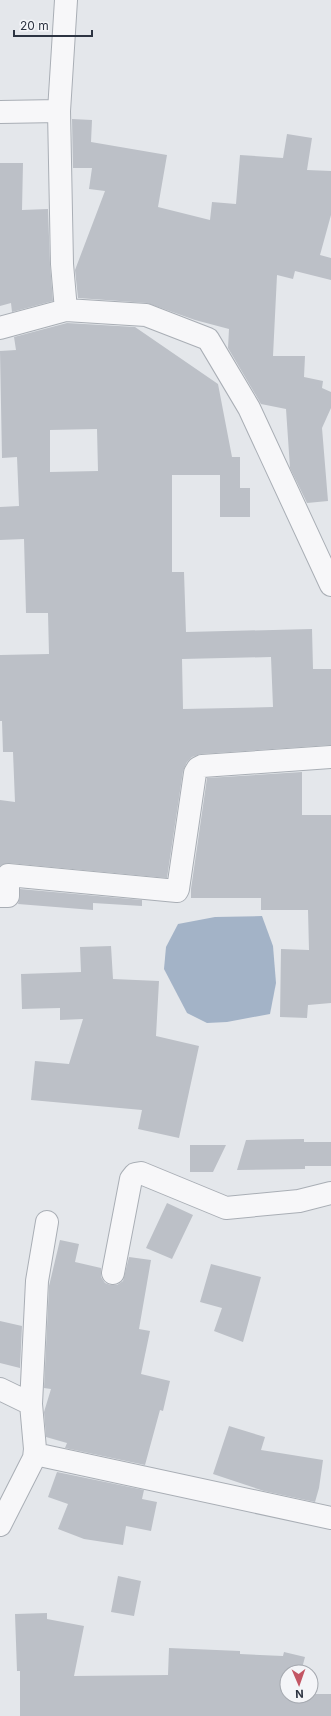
<svg xmlns="http://www.w3.org/2000/svg" width="331" height="1716" font-family="Inter,sans-serif">
  <style>
    .water { fill: #a3b3c7 }
    .building { fill: #bcc0c7; fill-rule: evenodd }
    .lines { fill: none; stroke-linecap: round; stroke-linejoin: round }
    .minor-casing { stroke: #a9aeb5; stroke-width: 24 }
    .minor { stroke: #f7f7f9; stroke-width: 22 }
  </style>
  <rect width="100%" height="100%" fill="#e4e7eb"/>
  <!-- water -->
  <path class="water" d="M262 916 273 946 276 983 270 1014 227 1022 207 1023 187 1013 164 969 166 947 178 924 215 917Z"/>
  <!-- building -->
  <path class="building" d="M72 119 92 120 91 142 167 155 158 207 210 220 212 202 236 204 240 155 283 158 287 134 312 138 307 170 331 171V215L320 255 331 258V280L295 271 293 279 277 275 273 356H305L304 377 323 381 322 388 331 392V408L322 428 328 501 307 503 290 468 286 409 261 404 228 348 229 329 195 320 147 303 78 298 75 270 105 191 89 189 92 168H73Z
    M0 163H23L22 210 48 209 50 264 53 301 12 312 11 303 0 306Z
    M67 323 135 327 218 384 232 457H240V488H250V517H220V475H172V572H184L186 632 312 629 313 669H331V745L201 754 192 757 187 762 183 771 167 878 9 863 0 866V800L15 802 13 752H3L2 721H0V655L49 654 48 613H26L24 539 0 540V507L19 506 17 457 2 458 0 351 16 350 14 337ZM97 429 98 471 50 472V430ZM271 657 273 707 183 709 182 659Z
    M302 772V815H331V1003L308 1005 307 1018 280 1017 281 949 309 950 308 910H261V898H191V889L207 778Z
    M20 889 142 900V906L93 903V910L18 904 20 896Z
    M111 946 113 979 159 981 156 1036 199 1046 179 1138 138 1129 142 1110 31 1100 35 1061 69 1064 83 1019 60 1020V1008L22 1009 21 974 81 972 80 947Z
    M304 1139V1142H331V1166H305V1169L237 1170 246 1140Z
    M190 1145H226L213 1172H190Z
    M167 1203 193 1215 172 1259 146 1248Z
    M60 1240 79 1244 75 1262 101 1268V1277L105 1283 110 1285H117L123 1281 129 1257 151 1260 139 1329 150 1331 141 1374 170 1381 163 1411 160 1410 145 1465 65 1448 67 1443 46 1437 44 1412 51 1389 44 1388 49 1286Z
    M211 1264 261 1277 243 1342 214 1331 222 1308 200 1302Z
    M0 1321 22 1326 20 1368 0 1363Z
    M229 1426 265 1437 261 1450 323 1460 319 1488 315 1502 264 1491 213 1474Z
    M57 1472 144 1490 142 1499 157 1502 151 1531 126 1526 123 1545 84 1539 58 1529 68 1504 48 1497Z
    M118 1576 141 1581 134 1616 111 1612Z
    M47 1613V1619L84 1626 74 1676 168 1675 169 1648 240 1651V1654L283 1656 284 1652 305 1657 301 1672H287V1696H311V1694H331V1716H20V1671H17L15 1614Z"/>
  <g class="lines">
    <!-- minor casing -->
    <g class="minor-casing">
      <path id="minor" d="M66 0 59 111 62 264 66 310
        M0 112 59 111
        M0 328 66 310 146 315 208 339 249 408 331 585
        M0 896H8V875L177 891 178 889 195 773 198 768 202 766 331 757
        M113 1273 131 1179 135 1174 141 1173 226 1208 299 1201 331 1193
        M0 1389 31 1404 35 1449 34 1458 0 1525
        M31 1404 37 1281 47 1222
        M35 1454 331 1518"/>
    </g>
    <!-- minor -->
    <use href="#minor" class="minor"/>
  </g>
  <!-- north arrow -->
  <g transform="translate(299 1684) rotate(178)"><circle r="19" fill="#f4f5f8" stroke="#a4a8af"/>
  <path d="M0-3L7 15L0 10L-7 15Z" fill="#c35664"/>
  <text y="-6" font-size="11" font-weight="bold" text-anchor="middle" fill="#2d3442">N</text>
  </g>
  <!-- scale -->
  <path d="M14 30v6h78v-6" fill="none" stroke="#2d3442" stroke-width="2"/>
  <text x="20" y="30" font-size="12" fill="#2d3442" stroke="#f4f5f8" stroke-width="3" paint-order="stroke">20 m</text>
</svg>
